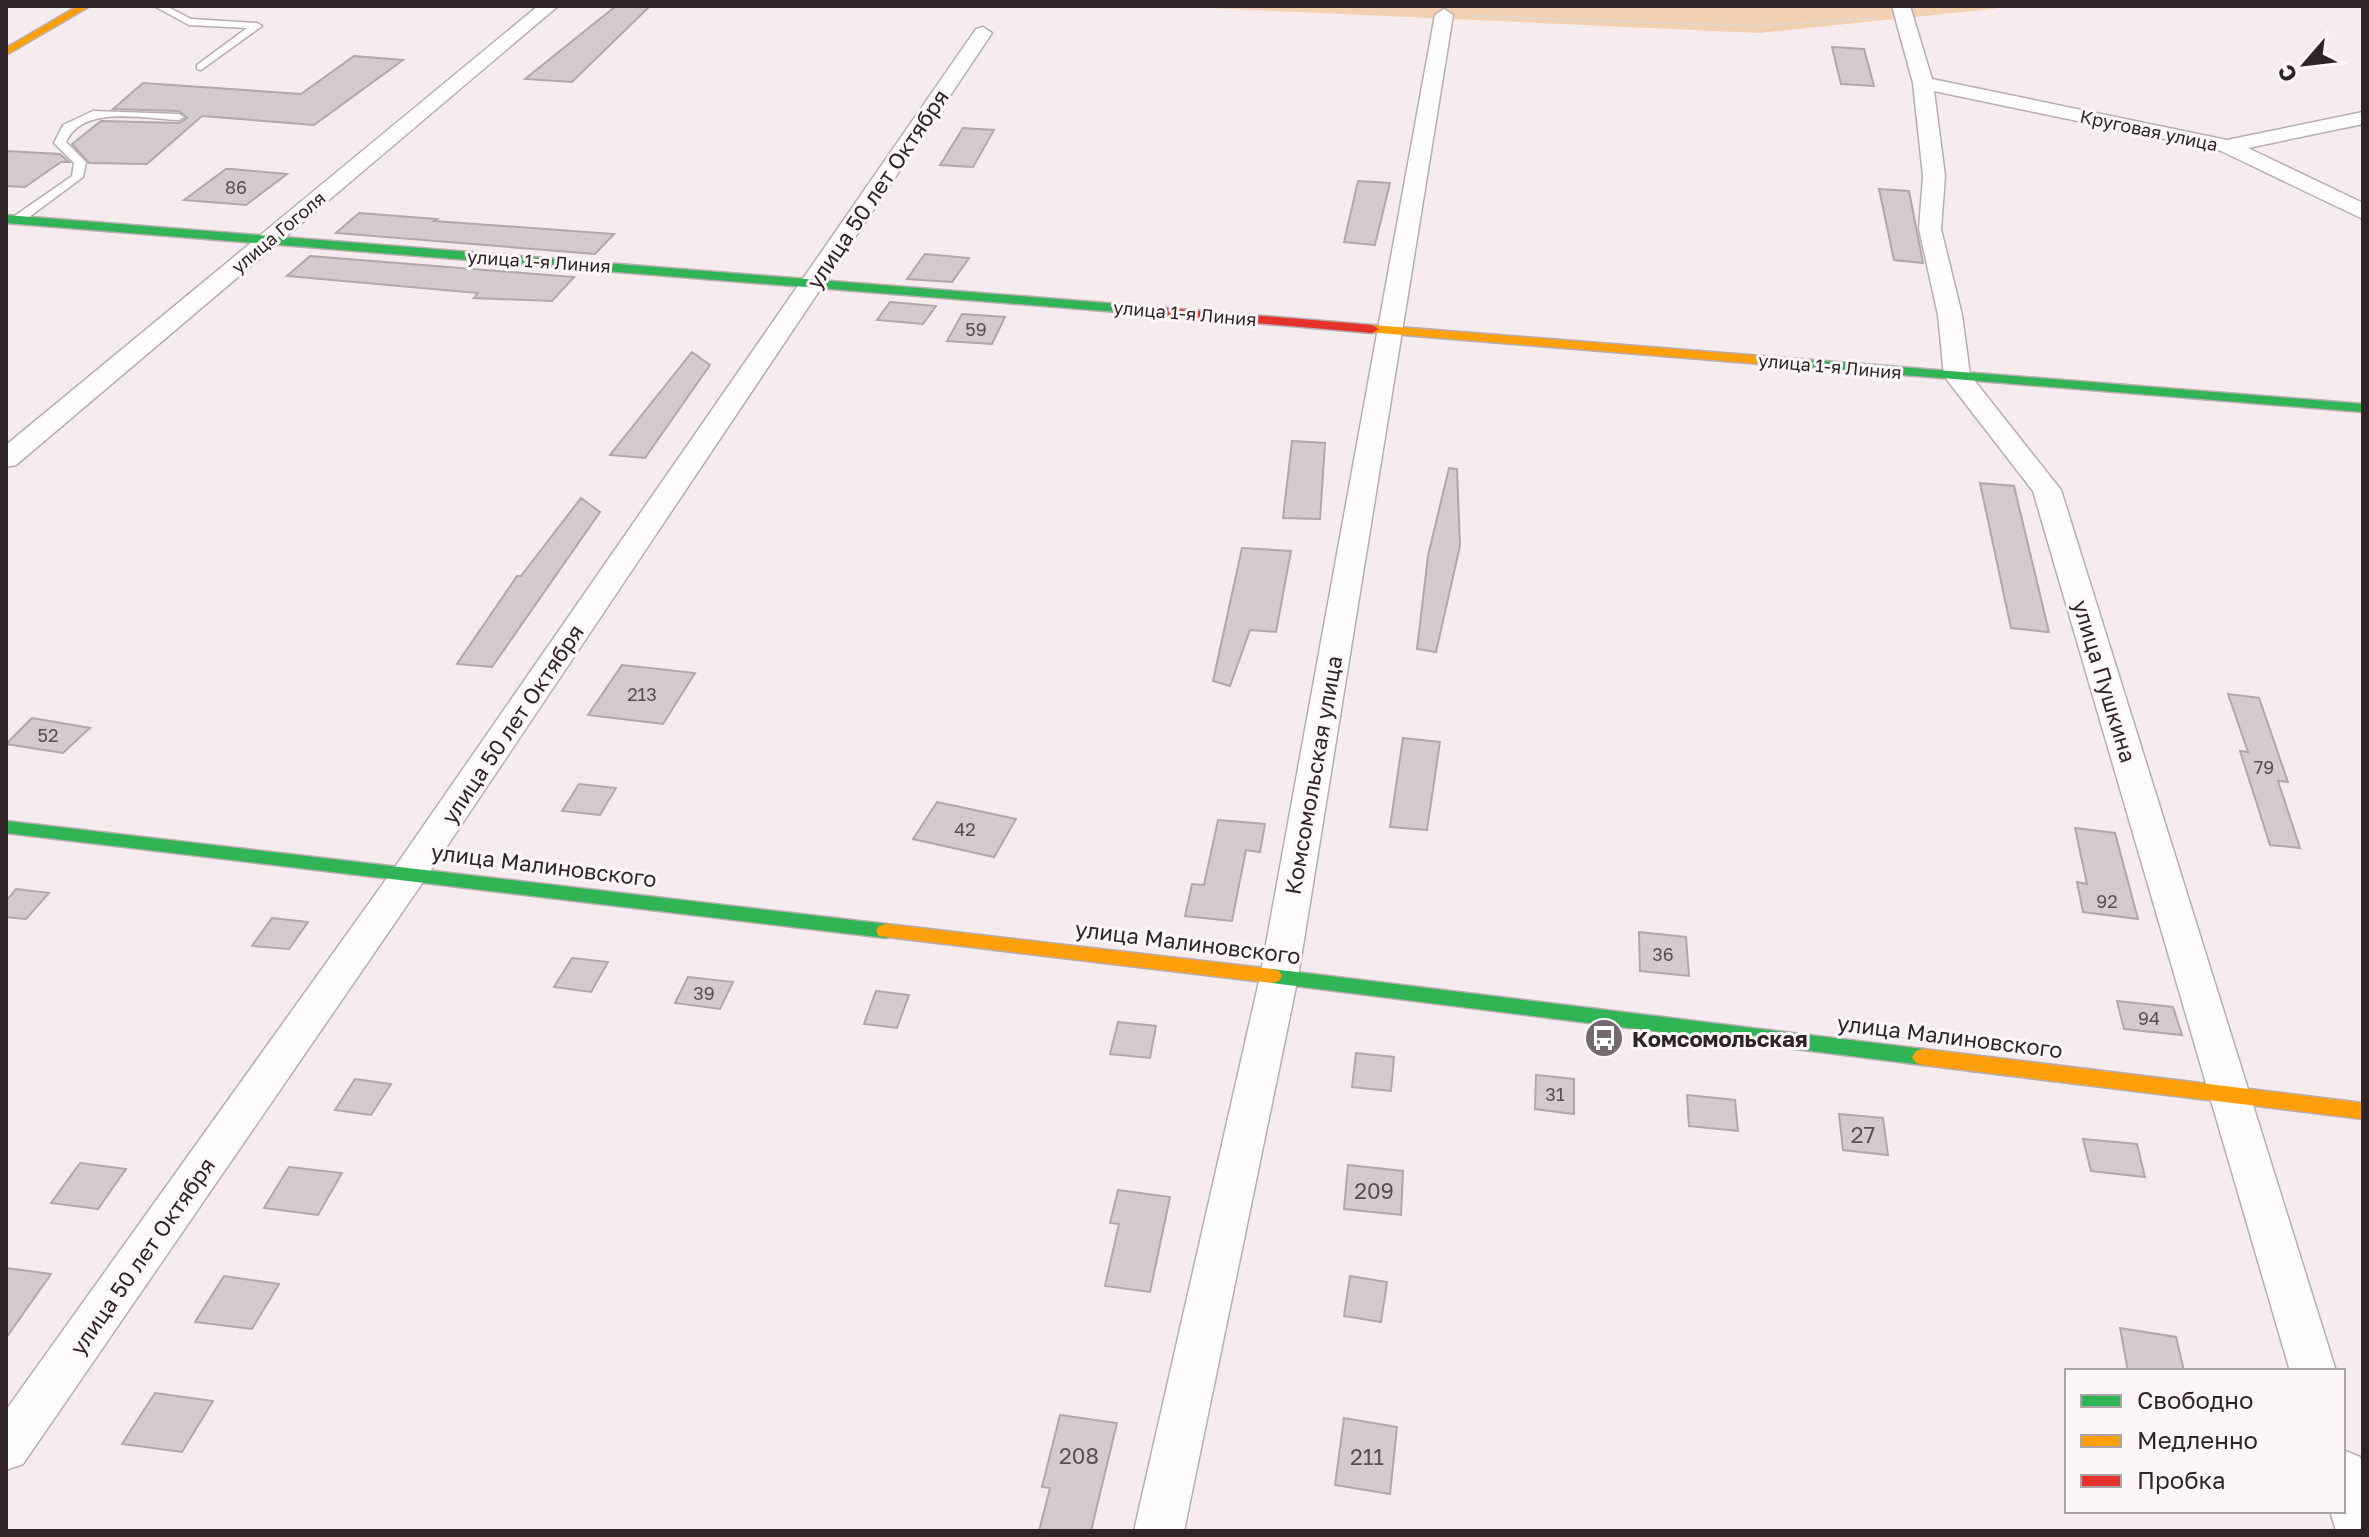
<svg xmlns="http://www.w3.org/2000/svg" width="2369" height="1537" font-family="'Golos Text',sans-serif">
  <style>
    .green { fill: #f3d0b0 }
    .building { fill: #d4cbcf; stroke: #b1a7ac; stroke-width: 2 }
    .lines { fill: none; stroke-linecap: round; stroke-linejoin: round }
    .lane-casing { stroke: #b8adaf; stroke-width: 3 }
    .street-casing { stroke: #b8adaf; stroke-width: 3 }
    .fast-casing { stroke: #b8adaf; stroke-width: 3 }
    .slow-casing { stroke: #b8adaf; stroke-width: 3 }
    .jam-casing { stroke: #b8adaf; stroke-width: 3 }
    .path { stroke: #dedadb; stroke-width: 3; stroke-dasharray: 2 2; stroke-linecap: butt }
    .lane { fill: #fefcfc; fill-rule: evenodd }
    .street { fill: #fefcfc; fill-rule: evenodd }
    .fast { fill: #30b455; fill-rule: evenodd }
    .slow { fill: #ff9f0a; fill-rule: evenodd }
    .jam { fill: #e5322d; fill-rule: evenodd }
    .labels { text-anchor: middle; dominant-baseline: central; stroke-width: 6; stroke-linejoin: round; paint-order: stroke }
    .far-street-label { font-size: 18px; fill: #302426; stroke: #fef7f9 }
    .number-label { font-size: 18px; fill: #594e50 }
    .street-label { font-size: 22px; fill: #302426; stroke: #fef7f9 }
    .poi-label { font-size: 22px; font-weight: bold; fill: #302426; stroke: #fef7f9; text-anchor: start }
    .near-number-label { font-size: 22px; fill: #594e50 }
  </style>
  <rect width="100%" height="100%" fill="#f6ebed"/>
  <!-- green -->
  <path class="green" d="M1167 6H2020L1759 33Z"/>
  <!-- building -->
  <path class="building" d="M616 6H650L572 82 525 79Z
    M1832 47 1864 49 1874 86 1841 84Z
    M354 56 403 60 314 125 202 116 147 164 89 163 72 144 101 121 179 123 187 118 179 111 113 109 143 83 301 94Z
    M963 128 994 130 973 167 940 165Z
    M6 151 60 154 69 162H61L25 187 6 186Z
    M226 169H231L287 174 246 205 184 200Z
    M1358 181 1390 183 1375 245 1344 242Z
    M1879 189 1909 191 1923 263 1894 260Z
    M359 213 437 219 434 221 614 234 595 254 336 233Z
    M925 254 969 258 952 282 907 279Z
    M310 256 574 277 552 301 474 298 478 293 287 276Z
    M890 302 936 306 923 324 877 320Z
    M962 314 1005 317 992 344 947 341Z
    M692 352 710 365 645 458 610 455Z
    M1292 441 1325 443 1320 519 1283 518Z
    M1449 468 1457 469 1460 546 1436 652 1417 649 1428 556Z
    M1980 483 2014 486 2049 632 2011 628Z
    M581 498 600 512 492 667 457 664 517 576H521Z
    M1242 548 1291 551 1276 632 1250 630 1230 686 1213 681Z
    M622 665 695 673 663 724 588 715Z
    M2228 694 2259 698 2288 782 2278 781 2300 848 2270 845 2240 751 2248 752Z
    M32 718 90 728 63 753 6 744Z
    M1403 738 1440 742 1427 830 1390 827Z
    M579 784 616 788 600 815 562 811Z
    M937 802 1016 819 994 857 913 839Z
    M1218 820 1265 824 1260 852 1246 850 1232 921 1185 916 1192 884 1204 885Z
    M2075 828 2115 833 2138 919 2083 912 2077 882 2087 884Z
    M16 889 49 893 26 919 6 917V901Z
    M272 918 308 922 289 949 252 946Z
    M1639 932 1686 937 1689 976 1640 971Z
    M572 958 608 962 591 992 554 987Z
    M688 977 733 982 720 1009 675 1003Z
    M876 991 909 995 897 1028 864 1024Z
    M2117 1001 2173 1007 2182 1035 2124 1029Z
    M1118 1022 1156 1026 1150 1058 1110 1054Z
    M1356 1053 1394 1057 1391 1091 1352 1087Z
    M1536 1075 1574 1079V1114L1535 1109Z
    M355 1079 391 1084 371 1115 335 1110Z
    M1687 1095 1735 1100 1738 1131 1689 1126Z
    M1839 1114 1883 1118 1888 1155 1843 1150Z
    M2083 1139 2137 1144 2145 1177 2091 1171Z
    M80 1163 126 1169 98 1209 51 1203Z
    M1348 1165 1403 1171 1401 1215 1344 1209Z
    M289 1167 342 1173 318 1215 264 1208Z
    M1118 1190 1170 1197 1150 1292 1105 1286 1119 1224 1110 1223Z
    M6 1268 51 1274 6 1338Z
    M224 1276 279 1284 252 1329 195 1322Z
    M1350 1276 1387 1282 1381 1322 1344 1316Z
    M2120 1328 2176 1337 2184 1371H2128Z
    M155 1393 213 1401 182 1452 122 1444Z
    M1060 1415 1117 1423 1091 1531H1039L1050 1488 1042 1487Z
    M1344 1418 1397 1427 1390 1494 1335 1485Z"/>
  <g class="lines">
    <!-- lane casing -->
    <g class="lane-casing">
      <path id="lane" d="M154 6H166L191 19 257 23 262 26 201 70 197 69V65L247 28 189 25Z
        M93 111 179 114 184 117 179 120C144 119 83 104 66 142L86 162 83 177 21 223H13V217L72 176 74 163 54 143 63 125Z"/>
    </g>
    <!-- street casing -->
    <g class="street-casing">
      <path id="street" d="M538 6H558L16 465 6 467V445Z
        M1892 6H1910L1932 79 2227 140 2363 112V124L2248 148 2363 203V219L2221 151 1934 91 1945 176 1941 229 1962 315 1970 375 2061 490 2336 1371H2290L2033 491 1944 376 1938 315 1919 229 1923 176 1913 83Z
        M1444 9 1453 15 1298 977 1184 1531H1134L1260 977 1435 15Z
        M983 27 992 33 423 882 23 1464 6 1470V1410L397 864 976 29Z
        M2343 1450 2360 1457 2363 1463V1531H2336L2330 1511H2343Z"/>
    </g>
    <!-- fast casing -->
    <g class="fast-casing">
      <path id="fast" d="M6 215 1118 304 1125 308 1118 312 6 223Z
        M1799 359 2363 404V412L1794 366 1792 363Z
        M6 821 886 924 893 926 896 931 893 936 886 938 6 833Z
        M1272 969 1923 1049 1930 1051 1934 1057 1930 1063 1923 1065 1272 983 1265 981 1262 976 1265 971Z"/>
    </g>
    <!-- slow casing -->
    <g class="slow-casing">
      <path id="slow" d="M78 6H90L6 55V48Z
        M1372 325 1799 359 1806 363 1799 367 1367 332V326Z
        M886 924 1272 969 1279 971 1282 976 1279 981 1272 983 879 936 876 931 879 926Z
        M1923 1049 2363 1103V1119L1923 1065 1916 1063 1912 1057 1916 1051Z"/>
    </g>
    <!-- jam casing -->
    <g class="jam-casing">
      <path id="jam" d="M1118 304 1372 325 1379 329 1372 333 1113 311 1111 308Z"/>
    </g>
    <!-- path -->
    <path class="path" d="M1469 16 1751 26 1878 18"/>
    <!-- lane -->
    <use href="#lane" class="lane"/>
    <!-- street -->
    <use href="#street" class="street"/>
    <!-- fast -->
    <use href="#fast" class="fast"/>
    <!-- slow -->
    <use href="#slow" class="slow"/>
    <!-- jam -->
    <use href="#jam" class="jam"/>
  </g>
  <!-- icons -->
  <defs>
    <g id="bus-disc" transform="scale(2)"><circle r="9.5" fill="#756a6c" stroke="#fef7f9"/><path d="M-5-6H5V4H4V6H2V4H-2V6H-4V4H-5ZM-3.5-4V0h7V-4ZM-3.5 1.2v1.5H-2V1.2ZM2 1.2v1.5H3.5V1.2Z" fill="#fff"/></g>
  </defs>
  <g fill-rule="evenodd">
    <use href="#bus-disc" x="1604" y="1038"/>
  </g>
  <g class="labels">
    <!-- far-street labels -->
    <g class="far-street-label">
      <text transform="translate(2149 130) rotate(12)">Круговая улица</text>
      <text transform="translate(278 232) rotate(-40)">улица Гоголя</text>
      <text transform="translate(539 261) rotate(4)">улица 1-я Линия</text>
      <text transform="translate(1185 313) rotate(5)">улица 1-я Линия</text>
      <text transform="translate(1830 366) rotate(5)">улица 1-я Линия</text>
    </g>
    <!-- number labels -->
    <g class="number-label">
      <text x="236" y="187">86</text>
      <text x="976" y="329">59</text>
      <text x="642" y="694">213</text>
      <text x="48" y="735">52</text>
      <text x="2264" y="767">79</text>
      <text x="965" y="829">42</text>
      <text x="2107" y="901">92</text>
      <text x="1663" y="954">36</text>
      <text x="704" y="993">39</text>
      <text x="2149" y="1018">94</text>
      <text x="1555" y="1094">31</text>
    </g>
    <!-- street labels -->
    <g class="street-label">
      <text transform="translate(877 189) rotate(-56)">улица 50 лет Октября</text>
      <text transform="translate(2105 681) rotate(73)">улица Пушкина</text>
      <text transform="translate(512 724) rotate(-56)">улица 50 лет Октября</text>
      <text transform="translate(1313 775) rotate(-80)">Комсомольская улица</text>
      <text transform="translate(544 865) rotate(7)">улица Малиновского</text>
      <text transform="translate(1188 942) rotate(7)">улица Малиновского</text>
      <text transform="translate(1950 1036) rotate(7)">улица Малиновского</text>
      <text transform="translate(142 1256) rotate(-55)">улица 50 лет Октября</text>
    </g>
    <!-- poi labels -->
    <g class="poi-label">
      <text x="1632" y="1038">Комсомольская</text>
    </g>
    <!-- near-number labels -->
    <g class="near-number-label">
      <text x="1863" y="1134">27</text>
      <text x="1374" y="1190">209</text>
      <text x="1079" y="1455">208</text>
      <text x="1367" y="1456">211</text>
    </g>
  </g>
  <!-- border -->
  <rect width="2369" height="1537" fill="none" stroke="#302426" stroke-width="16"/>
  <!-- legend -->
  <rect x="2065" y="1369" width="280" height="144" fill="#fef7f9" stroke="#aca3a5" stroke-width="2"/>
  <rect x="2081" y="1395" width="40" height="12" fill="#30b455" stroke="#aca3a5" stroke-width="2"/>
  <text x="2137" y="1409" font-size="24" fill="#302426">Свободно</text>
  <rect x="2081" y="1435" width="40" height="12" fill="#ff9f0a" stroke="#aca3a5" stroke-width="2"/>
  <text x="2137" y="1449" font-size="24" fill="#302426">Медленно</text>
  <rect x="2081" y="1475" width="40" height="12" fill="#e5322d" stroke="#aca3a5" stroke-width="2"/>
  <text x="2137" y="1489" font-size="24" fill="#302426">Пробка</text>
  <!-- north arrow -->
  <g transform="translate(2305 64) rotate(242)" stroke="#fef7f9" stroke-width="6" paint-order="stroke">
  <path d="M0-6L14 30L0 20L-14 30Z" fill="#302426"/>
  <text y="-12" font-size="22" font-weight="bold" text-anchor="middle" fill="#302426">С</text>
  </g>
</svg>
